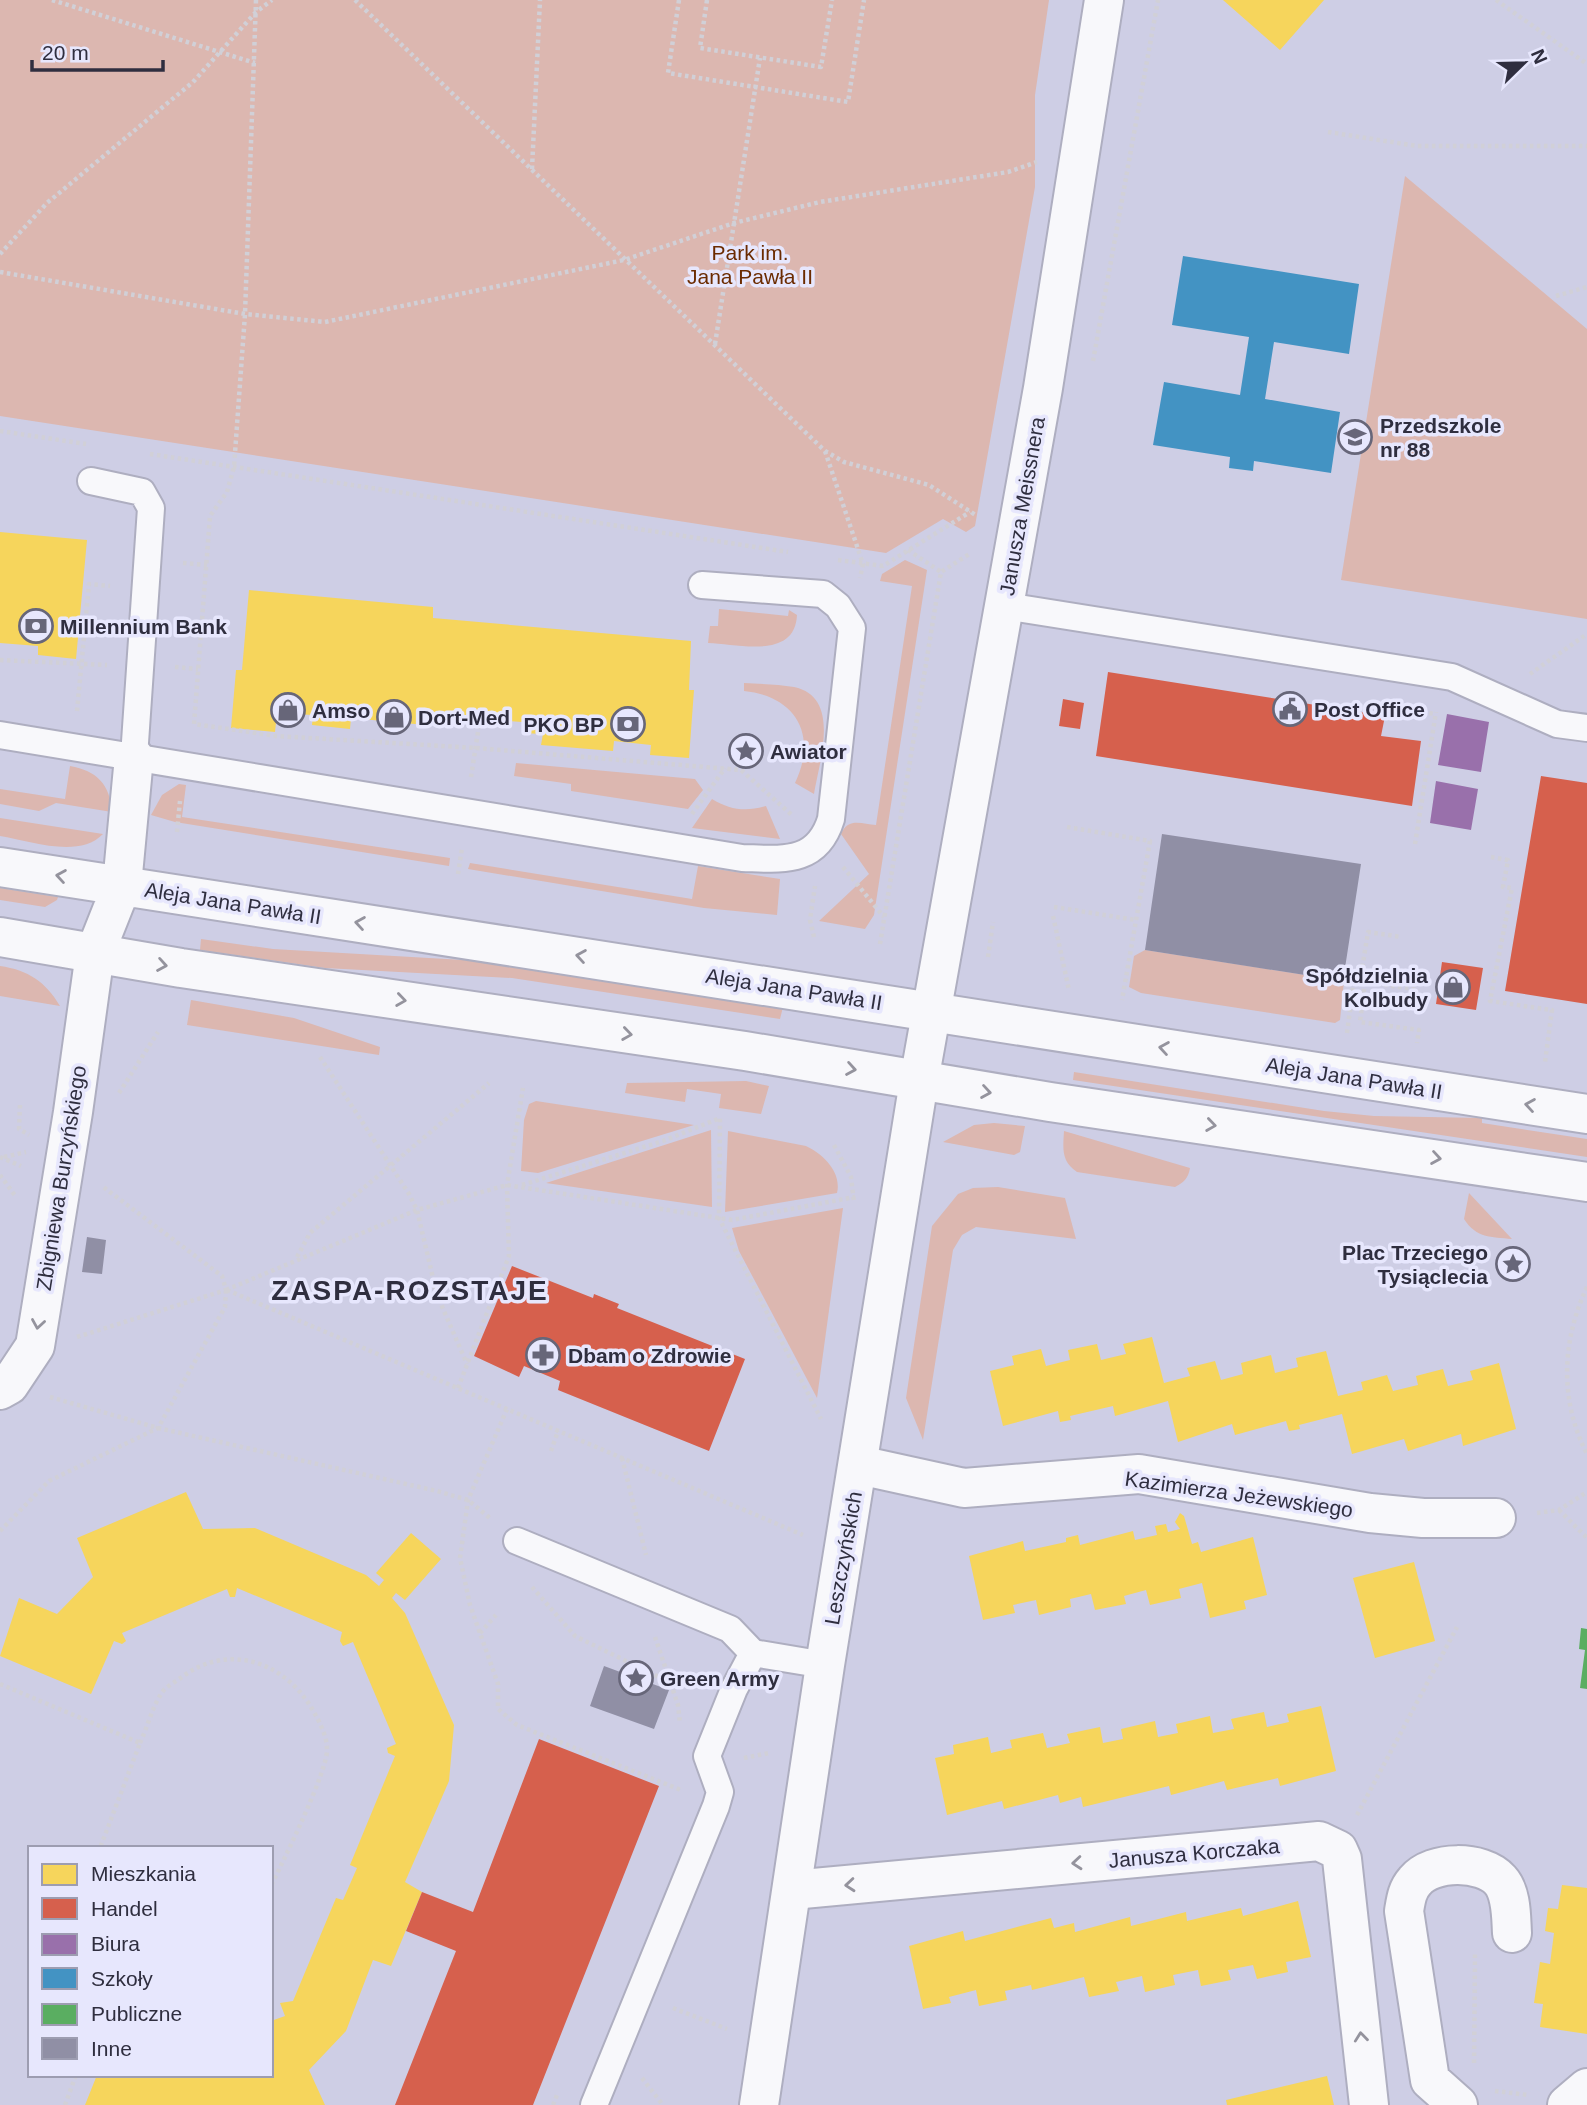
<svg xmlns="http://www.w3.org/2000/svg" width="1587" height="2105" font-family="Arial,sans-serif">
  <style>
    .green { fill: #dcb7b0 }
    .homes { fill: #f6d55c }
    .shops { fill: #d6604d }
    .offices { fill: #9970ab }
    .schools { fill: #4393c3 }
    .public { fill: #5aae61 }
    .building { fill: #908fa5 }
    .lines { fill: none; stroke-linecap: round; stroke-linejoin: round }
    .service-casing { stroke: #aeaec0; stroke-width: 30 }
    .minor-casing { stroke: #aeaec0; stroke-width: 42 }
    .tertiary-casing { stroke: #aeaec0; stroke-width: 42 }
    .secondary-casing { stroke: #aeaec0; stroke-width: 42 }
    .path { stroke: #d1d0d7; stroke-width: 4.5; stroke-dasharray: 3.5 3.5; stroke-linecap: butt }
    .service { stroke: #f8f8fb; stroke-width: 26 }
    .minor { stroke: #f8f8fb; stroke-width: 38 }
    .tertiary { stroke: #f8f8fb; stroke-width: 38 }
    .secondary { stroke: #f8f8fb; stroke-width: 38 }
    .oneway { stroke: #94939d }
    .labels { text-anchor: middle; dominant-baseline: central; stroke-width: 7; stroke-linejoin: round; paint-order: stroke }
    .park-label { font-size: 21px; fill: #6b2b01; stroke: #e7e7fd }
    .poi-label { font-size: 21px; font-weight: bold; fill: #2f2e3f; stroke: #e7e7fd; text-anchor: start }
    .street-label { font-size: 21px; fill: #2f2e3f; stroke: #e7e7fd }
    .district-label { font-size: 28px; font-weight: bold; letter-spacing: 2px; fill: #2f2e3f; stroke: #e7e7fd }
  </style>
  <rect width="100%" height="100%" fill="#cecee5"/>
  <!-- green -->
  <path class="green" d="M0 0H1049L1035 95V187L975 526 966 532 943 519 886 553 0 416Z
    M1405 176 1587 329V619L1341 580Z
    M905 560 927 570 874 915 865 929 819 921 869 874 841 834C848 817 862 824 876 825L912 586 880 581 882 574Z
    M719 609 788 616 789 610 797 615C795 660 738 644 708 643L710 626H718Z
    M744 683C760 684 778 684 794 687 842 697 819 762 814 794L795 783C818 735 796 696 744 691Z
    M516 763 695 779 703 790 688 809 571 791V784L514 776Z
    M70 766C97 771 110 784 112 812L56 803 39 811 0 804V789L65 799Z
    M179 784 186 785 182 817 450 858 449 866 175 822 151 815 162 795Z
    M712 799C730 810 746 812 766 806L780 839 692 828Z
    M0 818 103 834C79 859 30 841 0 836Z
    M470 863 692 899 698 866 780 879 777 915 704 908 468 869Z
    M0 888 58 897 57 900 45 907 0 900Z
    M201 939 273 949 481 961 783 1007 780 1019 512 978 325 968 200 950Z
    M1145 950 1344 981 1340 1020 1335 1023 1141 993 1129 987 1134 956Z
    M0 966C28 970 46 982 60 1006L0 996Z
    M191 1000 294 1018 380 1047 379 1055 187 1025Z
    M1074 1072 1324 1111 1374 1116 1482 1118V1123L1587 1139V1157L1073 1080Z
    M746 1081 769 1086 761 1114 719 1108 721 1094 687 1089 685 1102 625 1093 627 1083Z
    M536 1101 694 1125 538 1173 521 1171 524 1120 529 1104Z
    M994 1123 1025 1126 1020 1152 1014 1155 943 1142 974 1125Z
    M711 1130 712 1207 546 1183Z
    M728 1131 806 1146C823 1154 842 1172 837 1193L725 1212Z
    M1064 1131 1190 1168C1188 1179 1184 1182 1175 1187L1077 1172C1061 1161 1063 1149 1064 1131Z
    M998 1187 1065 1198 1076 1239 976 1227 962 1235 953 1250 923 1440 906 1398 932 1226 958 1194 973 1188Z
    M1469 1193 1512 1239C1491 1237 1476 1238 1464 1219Z
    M843 1208 817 1398 739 1251 732 1228Z"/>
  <!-- homes -->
  <path class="homes" d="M1223 0H1324L1280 50Z
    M0 532 87 540 76 659 38 655V646L0 643Z
    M249 590 433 607V618L691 641 689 690H694L689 758 650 755 651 745 614 741 613 751 541 745 543 734 522 733V722L427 715 426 725 351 718 350 729 312 725 313 715 277 713 275 732 231 728 236 670H242Z
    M1152 1337 1164 1383 1190 1376 1187 1368 1215 1361 1221 1380 1243 1374 1241 1363 1271 1355 1275 1373 1298 1367 1296 1358 1326 1351 1338 1396 1363 1390 1361 1382 1387 1375 1393 1391 1418 1385 1416 1376 1443 1369 1448 1386 1473 1380 1470 1371 1499 1363 1516 1429 1463 1446 1461 1434 1408 1451 1404 1439 1352 1454 1342 1414 1299 1425 1300 1429 1289 1431 1286 1421 1235 1435 1232 1424 1178 1442 1168 1401 1115 1416 1113 1406 1070 1416 1071 1420 1060 1422 1058 1411 1003 1426 990 1371 1014 1365 1012 1356 1041 1349 1046 1366 1070 1360 1068 1350 1097 1344 1101 1360 1126 1354 1123 1344Z
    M186 1492 203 1529 255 1528 366 1575 379 1586 384 1580 376 1573 411 1533 441 1559 405 1600 396 1593 392 1598 405 1613 454 1725 449 1781 405 1882 422 1892 391 1966 373 1960 346 2031 309 2070 325 2105H85L97 2075H271V2021L285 2016 280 2003 293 2001 336 1898 343 1900 357 1868 350 1865 395 1756 388 1753 387 1748 396 1744 353 1642 343 1646 340 1641 342 1632 237 1588 235 1597H230L227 1589 122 1633 126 1641 122 1644 114 1641 91 1694 0 1656 19 1598 57 1614 93 1577 77 1538Z
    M1180 1513 1184 1516 1192 1544 1198 1542 1201 1552 1253 1537 1267 1595 1244 1601 1246 1609 1210 1618 1202 1583 1179 1589 1181 1598 1150 1605 1146 1590 1124 1596 1126 1604 1095 1610 1091 1594 1070 1599 1071 1607 1039 1615 1036 1600 1013 1605 1015 1613 983 1620 969 1556 1023 1541 1025 1551 1066 1542V1538L1078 1535 1080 1545 1133 1531 1135 1540 1157 1535 1155 1526 1166 1524 1168 1532 1180 1529 1175 1522Z
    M1414 1562 1435 1641 1375 1658 1353 1578Z
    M1321 1706 1336 1771 1280 1786 1278 1778 1227 1790 1224 1781 1171 1795 1169 1786 1083 1807 1081 1797 1060 1803 1058 1795 1004 1809 1002 1801 947 1815 935 1758 954 1754 953 1745 988 1737 991 1753 1012 1748 1010 1740 1043 1733 1047 1748 1070 1743 1067 1734 1100 1727 1103 1743 1123 1739 1121 1729 1155 1721 1158 1737 1178 1733 1176 1724 1210 1716 1213 1733 1234 1729 1231 1719 1264 1712 1267 1727 1289 1722 1287 1714Z
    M1562 1885 1587 1888V2034L1540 2027 1543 2004 1534 2003 1540 1962 1550 1964 1554 1933 1545 1931 1548 1908 1558 1909Z
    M1298 1901 1311 1957 1286 1962 1288 1972 1257 1979 1253 1965 1228 1970 1231 1980 1201 1986 1198 1970 1173 1975 1175 1985 1145 1992 1142 1976 1116 1982 1119 1991 1089 1997 1084 1977 1032 1990 1031 1985 1005 1991 1007 2000 979 2006 976 1990 949 1997 951 2003 923 2009 909 1946 963 1931 965 1941 1051 1918 1054 1928 1074 1923 1075 1932 1130 1917 1131 1926 1186 1912 1187 1921 1241 1908 1243 1916Z
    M1327 2076 1334 2105H1227L1226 2100Z"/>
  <!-- shops -->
  <path class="shops" d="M1108 672 1385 716 1381 736 1421 741 1412 806 1096 756Z
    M1063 699 1084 703 1080 729 1059 726Z
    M1541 776 1587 783V1004L1505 991Z
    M1442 962 1483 968 1476 1010 1436 1004Z
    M512 1266 593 1298 594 1294 619 1304 617 1308 745 1359 709 1451 558 1390 560 1381 524 1366 519 1377 474 1356Z
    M539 1739 659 1786 533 2105H395L456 1951 406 1931 422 1892 473 1912Z"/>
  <!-- offices -->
  <path class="offices" d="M1447 714 1489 722 1481 772 1438 765Z
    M1436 781 1478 789 1471 830 1430 823Z"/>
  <!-- schools -->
  <path class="schools" d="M1183 256 1359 284 1349 354 1274 342 1265 399 1340 412 1331 473 1254 461 1253 471 1229 468 1230 457 1153 445 1164 382 1240 395 1249 337 1172 325Z"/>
  <!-- public -->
  <path class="public" d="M1581 1628 1587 1629V1689L1580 1688 1585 1650 1579 1649Z"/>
  <!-- building -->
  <path class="building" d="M1162 834 1361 864 1343 981 1145 950Z
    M87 1237 106 1240 102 1274 82 1272Z
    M604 1666 669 1690 654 1729 590 1706Z"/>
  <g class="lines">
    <!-- service casing -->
    <g class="service-casing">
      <path id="service" d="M91 481 142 492 151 508 134 757
        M1005 606 1452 677 1557 724 1587 728
        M0 735 742 858C781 859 817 865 831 819L852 628 838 606 823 594 702 585
        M517 1541 730 1629 753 1653 825 1665
        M594 2105 716 1806 720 1792 707 1756 734 1689 753 1653"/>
    </g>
    <!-- minor casing -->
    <g class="minor-casing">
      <path id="minor" d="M122 885 134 757
        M0 1390 9 1385 35 1346 73 1112 95 953
        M859 1465 964 1488 1139 1474 1370 1513 1423 1518H1496
        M792 1890 1319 1841 1338 1850 1342 1859 1369 2105
        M1458 2105 1430 2080 1404 1911C1406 1899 1407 1890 1415 1881 1432 1860 1482 1860 1500 1880 1512 1893 1511 1917 1512 1933
        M1567 2105 1587 2088"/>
    </g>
    <!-- tertiary casing -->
    <g class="tertiary-casing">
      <path id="tertiary" d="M759 2105 825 1665 919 1081 1043 388 1104 0"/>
    </g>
    <!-- secondary casing -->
    <g class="secondary-casing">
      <path id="secondary" d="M0 867 1587 1114
        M0 937 181 968 745 1051 1050 1102 1587 1182
        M95 953 122 885"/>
    </g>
    <!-- path -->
    <path class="path" d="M52 0 255 63
      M256 0 245 314 234 467 227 492 210 516 194 724 276 736 476 748 741 770 793 816
      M355 0 825 451 844 462 929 485 977 516
      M679 0 668 73 848 102 864 0
      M707 0 700 48 821 67 832 0
      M1496 0 1587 64
      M1328 132 1417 146H1587
      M532 169 540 0
      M0 254 47 203 193 82 256 12 272 0
      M0 272 245 314 325 322 624 260 734 223 820 202 1008 172 1037 162
      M1556 296 1587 287
      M715 344 760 58
      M1093 361 1158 0
      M0 431 86 444
      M825 451 863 564 860 578
      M150 454 788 552
      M908 550 941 572
      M838 560 883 566 970 512
      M183 563 207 565
      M0 660 107 665
      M175 667 198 669
      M1530 674 1587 634
      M1381 705 1435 714
      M77 711 89 584 110 586
      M471 777 480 719
      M692 814 725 768
      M1067 827 1150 841 1122 1000
      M177 832 180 801
      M1415 844 1436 712
      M1491 857 1508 860 1503 887 1512 888 1490 1001 1552 1010 1545 1062
      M843 867 884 917
      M458 874 462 848
      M1054 907 1136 920
      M1053 916 1069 990
      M814 937 810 920 815 886
      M880 944 941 572 971 553
      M988 957 993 922
      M1360 981 1368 932 1401 937
      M1365 982 1360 1022 1419 1030 1417 1043
      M1347 1033 1354 980 1419 990
      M320 1057 409 1194 417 1210 437 1295 467 1364
      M119 1093 158 1032
      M20 1105 19 1129 29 1135
      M834 1145 851 1177 854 1202
      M0 1157 21 1166
      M4 1157 26 1152
      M0 1175 16 1197
      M522 1185 663 1141 720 1118 719 1218 821 1419
      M297 1257 310 1233 489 1083
      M1587 1287C1562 1340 1559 1400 1587 1454
      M226 1290 417 1210 507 1185 732 1220 855 1197
      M227 1290 803 1535
      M77 1337 226 1290 222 1276 102 1186
      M458 1388 509 1256 507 1185 523 1088
      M50 1397 158 1428 437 1491 468 1500 491 1519
      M507 1409 468 1500 460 1558 470 1605 498 1684V1709L517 1725 681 1790
      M551 1451 558 1431
      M622 1458 646 1555
      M1559 1510 1587 1538
      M1537 1513 1559 1510 1587 1492
      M0 1531 49 1481 158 1428 225 1307 226 1290
      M532 1587 575 1636 669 1682
      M480 1633 496 1615
      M655 1637 678 1705 680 1723
      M0 1684 140 1743 100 1848
      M140 1743C147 1728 152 1708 161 1694 165 1687 175 1682 182 1677 230 1641 288 1663 315 1714 320 1723 327 1737 327 1749 328 1771 283 1861 271 1886
      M744 1758 769 1753
      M1357 1815 1457 1627
      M673 2008 727 2029
      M1474 2063 1475 1953
      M642 2078 663 2105
      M1495 2091 1528 2095
      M65 2105 76 2075
      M553 2105 557 2095"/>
    <!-- service -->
    <use href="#service" class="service"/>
    <!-- minor -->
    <use href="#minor" class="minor"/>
    <!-- tertiary -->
    <use href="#tertiary" class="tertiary"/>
    <!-- secondary -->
    <use href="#secondary" class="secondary"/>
  </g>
  <!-- one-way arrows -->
  <defs><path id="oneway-chevron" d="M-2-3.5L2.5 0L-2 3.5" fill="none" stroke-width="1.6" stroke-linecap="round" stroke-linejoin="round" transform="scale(1.75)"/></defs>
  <g class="oneway">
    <use href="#oneway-chevron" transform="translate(61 876) rotate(-171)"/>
    <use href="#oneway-chevron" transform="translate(360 923) rotate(-171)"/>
    <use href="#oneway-chevron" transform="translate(581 956) rotate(-171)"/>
    <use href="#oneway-chevron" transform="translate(162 965) rotate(10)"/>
    <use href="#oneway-chevron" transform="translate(401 1000) rotate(8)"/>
    <use href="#oneway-chevron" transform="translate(627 1034) rotate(8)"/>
    <use href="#oneway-chevron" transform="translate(1164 1048) rotate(-171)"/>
    <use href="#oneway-chevron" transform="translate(851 1069) rotate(10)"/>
    <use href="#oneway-chevron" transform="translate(986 1092) rotate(9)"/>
    <use href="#oneway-chevron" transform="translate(1530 1105) rotate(-171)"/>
    <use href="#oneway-chevron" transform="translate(1211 1125) rotate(8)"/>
    <use href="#oneway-chevron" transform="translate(1436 1158) rotate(9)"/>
    <use href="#oneway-chevron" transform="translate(38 1324) rotate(99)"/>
    <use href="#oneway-chevron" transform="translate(1077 1863) rotate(175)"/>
    <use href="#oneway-chevron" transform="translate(850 1885) rotate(175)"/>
    <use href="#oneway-chevron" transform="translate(1361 2037) rotate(-96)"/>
  </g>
  <!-- icons -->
  <defs>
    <g id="school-ring" transform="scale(1.75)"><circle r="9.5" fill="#e7e7fd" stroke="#676679" stroke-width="1.5"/><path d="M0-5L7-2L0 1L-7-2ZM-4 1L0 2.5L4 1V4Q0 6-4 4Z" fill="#676679"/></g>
    <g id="bank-ring" transform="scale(1.75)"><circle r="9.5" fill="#e7e7fd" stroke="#676679" stroke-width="1.5"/><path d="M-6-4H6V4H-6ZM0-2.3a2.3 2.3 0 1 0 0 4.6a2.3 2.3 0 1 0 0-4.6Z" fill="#676679"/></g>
    <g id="civic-ring" transform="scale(1.75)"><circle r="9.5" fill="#e7e7fd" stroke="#676679" stroke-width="1.5"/><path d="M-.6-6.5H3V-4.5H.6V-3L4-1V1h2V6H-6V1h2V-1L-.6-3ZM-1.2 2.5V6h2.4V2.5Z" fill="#676679"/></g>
    <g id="shop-ring" transform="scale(1.75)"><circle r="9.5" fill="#e7e7fd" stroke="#676679" stroke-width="1.5"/><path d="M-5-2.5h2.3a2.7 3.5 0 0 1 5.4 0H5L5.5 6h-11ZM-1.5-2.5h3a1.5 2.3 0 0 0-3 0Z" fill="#676679"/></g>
    <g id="sight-ring" transform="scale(1.75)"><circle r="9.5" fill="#e7e7fd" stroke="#676679" stroke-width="1.5"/><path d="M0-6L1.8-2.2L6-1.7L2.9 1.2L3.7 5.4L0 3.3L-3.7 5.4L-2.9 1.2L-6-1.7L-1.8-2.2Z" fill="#676679"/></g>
    <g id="pharmacy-ring" transform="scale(1.75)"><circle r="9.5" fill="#e7e7fd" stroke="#676679" stroke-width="1.5"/><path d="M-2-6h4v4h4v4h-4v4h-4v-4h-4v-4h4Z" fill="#676679"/></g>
  </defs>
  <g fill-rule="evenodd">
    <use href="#school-ring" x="1355" y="437"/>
    <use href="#bank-ring" x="36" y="626"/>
    <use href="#civic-ring" x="1290" y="709"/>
    <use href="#shop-ring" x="288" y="710"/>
    <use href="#shop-ring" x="394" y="717"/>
    <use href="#bank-ring" x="628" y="724"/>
    <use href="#sight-ring" x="746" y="751"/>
    <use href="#shop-ring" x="1453" y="987"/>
    <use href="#sight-ring" x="1513" y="1264"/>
    <use href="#pharmacy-ring" x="543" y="1355"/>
    <use href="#sight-ring" x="636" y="1678"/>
  </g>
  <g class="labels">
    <!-- park labels -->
    <g class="park-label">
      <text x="750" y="252">Park im.<tspan x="750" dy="24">Jana Pawła II</tspan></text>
    </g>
    <!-- poi labels -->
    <g class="poi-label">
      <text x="1380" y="425">Przedszkole<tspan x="1380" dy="24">nr 88</tspan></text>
      <text x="60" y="626">Millennium Bank</text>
      <text x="1314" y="709">Post Office</text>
      <text x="312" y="710">Amso</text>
      <text x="418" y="717">Dort-Med</text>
      <text x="604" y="724" text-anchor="end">PKO BP</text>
      <text x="770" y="751">Awiator</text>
      <text x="1428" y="975" text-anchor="end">Spółdzielnia<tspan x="1428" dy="24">Kolbudy</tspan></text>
      <text x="1488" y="1252" text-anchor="end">Plac Trzeciego<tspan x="1488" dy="24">Tysiąclecia</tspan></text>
      <text x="568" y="1355">Dbam o Zdrowie</text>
      <text x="660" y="1678">Green Army</text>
    </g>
    <!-- street labels -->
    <g class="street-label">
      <text transform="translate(1022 506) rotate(-80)">Janusza Meissnera</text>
      <text transform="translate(233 903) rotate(9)">Aleja Jana Pawła II</text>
      <text transform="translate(794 989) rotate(9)">Aleja Jana Pawła II</text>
      <text transform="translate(1354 1078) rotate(9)">Aleja Jana Pawła II</text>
      <text transform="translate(61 1178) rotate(-81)">Zbigniewa Burzyńskiego</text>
      <text transform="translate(1239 1494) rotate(8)">Kazimierza Jeżewskiego</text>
      <text transform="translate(843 1558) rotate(-80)">Leszczyńskich</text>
      <text transform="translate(1194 1853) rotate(-5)">Janusza Korczaka</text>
    </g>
    <!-- district labels -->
    <g class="district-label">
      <text x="410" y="1290">ZASPA-ROZSTAJE</text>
    </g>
  </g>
  <!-- legend -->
  <rect x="28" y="1846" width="245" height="231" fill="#e7e7fd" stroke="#9d9db1" stroke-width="2"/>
  <rect x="42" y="1864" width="35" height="21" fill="#f6d55c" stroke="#9d9db1" stroke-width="2"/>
  <text x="91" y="1881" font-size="21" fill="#2f2e3f">Mieszkania</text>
  <rect x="42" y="1898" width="35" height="21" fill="#d6604d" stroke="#9d9db1" stroke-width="2"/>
  <text x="91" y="1916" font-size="21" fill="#2f2e3f">Handel</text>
  <rect x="42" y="1934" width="35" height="21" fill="#9970ab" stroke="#9d9db1" stroke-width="2"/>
  <text x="91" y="1951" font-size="21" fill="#2f2e3f">Biura</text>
  <rect x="42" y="1968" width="35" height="21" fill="#4393c3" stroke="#9d9db1" stroke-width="2"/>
  <text x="91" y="1986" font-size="21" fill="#2f2e3f">Szkoły</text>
  <rect x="42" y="2004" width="35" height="21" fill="#5aae61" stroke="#9d9db1" stroke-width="2"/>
  <text x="91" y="2021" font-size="21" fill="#2f2e3f">Publiczne</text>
  <rect x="42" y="2038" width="35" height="21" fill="#908fa5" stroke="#9d9db1" stroke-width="2"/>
  <text x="91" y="2056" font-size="21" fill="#2f2e3f">Inne</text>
  <!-- north arrow -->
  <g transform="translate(1524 63) rotate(67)" stroke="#e7e7fd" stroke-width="5" paint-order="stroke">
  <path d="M0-5L12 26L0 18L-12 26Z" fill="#2f2e3f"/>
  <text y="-10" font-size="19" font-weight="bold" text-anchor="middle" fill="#2f2e3f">N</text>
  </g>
  <!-- scale -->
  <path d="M32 60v10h131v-10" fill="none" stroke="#2f2e3f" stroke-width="3.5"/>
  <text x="42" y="60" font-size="21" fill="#2f2e3f" stroke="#e7e7fd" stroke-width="5" paint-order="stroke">20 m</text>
</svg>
